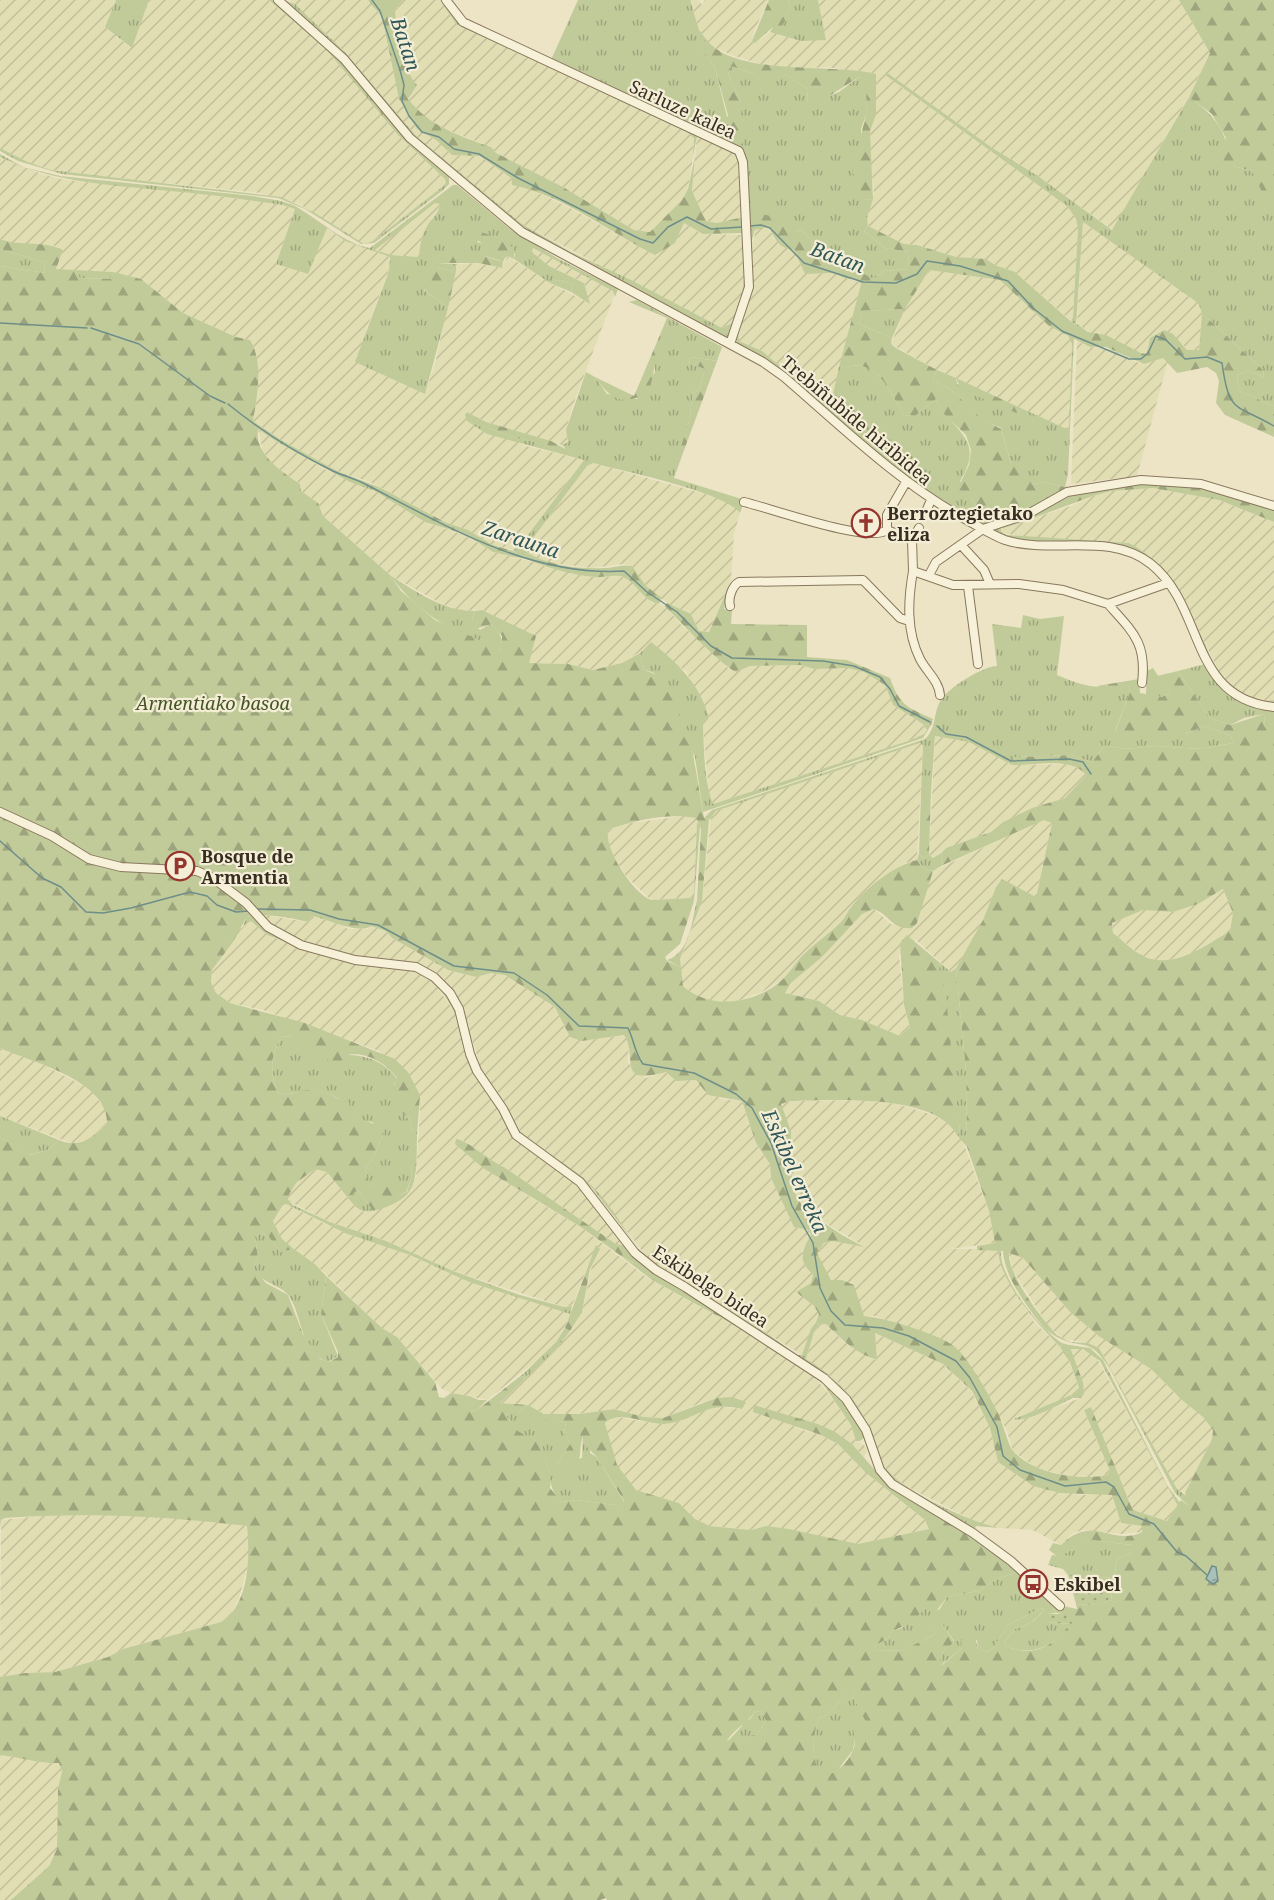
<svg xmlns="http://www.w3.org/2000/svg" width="1274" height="1900" font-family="'Noto Serif',serif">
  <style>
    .farmland { fill: url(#farmland-furrows) }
    .grass { fill: url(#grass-tufts); fill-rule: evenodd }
    .forest { fill: url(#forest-firs); fill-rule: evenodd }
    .garden { fill: url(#garden-dots) }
    .water { fill: url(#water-ripples); stroke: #6e8f89; stroke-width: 1.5 }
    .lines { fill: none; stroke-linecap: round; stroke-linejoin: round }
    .stream { stroke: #6e8f89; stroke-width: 1.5 }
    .minor-casing { stroke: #88775d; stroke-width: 10 }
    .minor { stroke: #f8f1d9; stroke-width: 8 }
    .labels { text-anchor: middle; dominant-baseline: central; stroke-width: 4.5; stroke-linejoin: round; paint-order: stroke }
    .street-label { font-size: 18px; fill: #382d20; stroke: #f4eed6 }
    .poi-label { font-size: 18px; font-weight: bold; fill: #382d20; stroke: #f4eed6; text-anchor: start }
    .park-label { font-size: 18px; font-style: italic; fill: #455427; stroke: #f4eed6 }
    .water-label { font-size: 20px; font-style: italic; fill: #305757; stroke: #f4eed6 }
  </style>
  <defs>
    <pattern id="farmland-furrows" width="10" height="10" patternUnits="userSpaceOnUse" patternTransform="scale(1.5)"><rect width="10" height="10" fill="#e2deb4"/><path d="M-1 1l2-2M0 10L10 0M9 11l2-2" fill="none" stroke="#c3bf9a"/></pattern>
    <pattern id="grass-tufts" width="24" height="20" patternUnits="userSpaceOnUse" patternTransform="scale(1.5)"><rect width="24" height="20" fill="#c1cb9a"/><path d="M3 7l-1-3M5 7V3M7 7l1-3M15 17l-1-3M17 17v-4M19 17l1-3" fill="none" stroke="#9ea57d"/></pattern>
    <pattern id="forest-firs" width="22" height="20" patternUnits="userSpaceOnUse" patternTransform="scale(1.5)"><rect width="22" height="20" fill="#c1cb9a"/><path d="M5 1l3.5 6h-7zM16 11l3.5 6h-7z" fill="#9ea57d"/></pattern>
    <pattern id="garden-dots" width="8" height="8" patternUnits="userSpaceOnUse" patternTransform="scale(1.5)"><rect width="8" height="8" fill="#c1cb9a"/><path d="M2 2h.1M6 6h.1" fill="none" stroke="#9ea57d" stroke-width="1.8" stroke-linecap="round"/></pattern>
    <pattern id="water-ripples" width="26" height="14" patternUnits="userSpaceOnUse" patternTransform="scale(1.5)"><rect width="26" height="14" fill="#a8c1bb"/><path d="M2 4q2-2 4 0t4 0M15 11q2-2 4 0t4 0" fill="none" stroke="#8a9d98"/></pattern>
  </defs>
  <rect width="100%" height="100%" fill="#ede4c6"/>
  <!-- farmland -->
  <path class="farmland" d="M0 0H116L105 27 131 48 149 0H269L325 48 398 135 445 179 446 184 373 241 364 244 299 204 261 193 99 176 51 170 28 162 0 148Z
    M290 0H368L382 17 399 99 417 129 436 140 452 155 480 156 511 178 512 185 528 188 570 208 636 245 675 243 684 223 703 234 742 235 745 256V290L732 323 722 328 702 319 522 224 417 137 344 51Z
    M403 0H440L456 24 687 132 694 137 693 157 688 189 682 200 650 232 634 230 563 187 496 153 491 147 445 129 421 115 408 99 416 85 409 76 397 32 395 9Z
    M690 0H699L702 5 705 0H769L755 29 752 41 755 43 770 32 826 40 818 0H1179L1210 53 1191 92 1113 230 1038 176 994 149 886 73V76L1067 206 1076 219 1078 228 1073 317 1071 321 1015 272 995 265 986 259 956 257 917 245 904 244 868 226 867 218 874 193 869 150 870 131 876 115V74L826 67 802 69 761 64 734 56 711 46 699 30Z
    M697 136 732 151 739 162 743 217 717 223 706 221 692 191Z
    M0 157 41 174 66 180 194 193 284 205 295 209 276 264 308 274 326 228 345 241 390 257 389 270 366 330 364 364 425 394 436 360 456 264 479 263 501 268 508 256 550 283 589 303 584 283 549 266 532 252 533 248 542 252 614 291V296L573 405 566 430 568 442 562 445 486 422 467 412 465 415 526 446 584 460 519 547 513 550 493 545 468 530 446 522 370 482 339 472 281 440 253 421 258 389 256 354 250 340 236 337 183 313 141 279 114 272 56 270 63 250 56 246 14 244 0 239Z
    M435 203 440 204 439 210 426 227 421 241 420 257 391 255 374 249Z
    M1083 222 1198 303 1202 313 1199 350H1187L1183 344 1149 343 1147 354 1133 351 1106 335H1094L1077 324Z
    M769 227 774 239 794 250 805 274 834 273 846 279H856L861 284 832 398 828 406 762 351 739 341 738 331 748 305 751 244 754 240 755 229Z
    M929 270 1000 280 1049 326 1067 333 1072 343 1069 427 1065 428 937 370 891 344 905 309Z
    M1077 341 1090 347 1114 350 1136 362 1144 364 1163 358 1168 361 1137 476 1071 484Z
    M258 429 326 470 375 491 425 522 464 535 493 552 594 577 621 576 635 584 651 602 665 606 683 627 701 641 729 669 736 672 750 666 801 665 814 669 848 668 864 672 885 685 893 705 923 724 927 730 924 734 908 741 713 804 709 792 704 742 703 725 709 718 686 671 646 648 622 663 593 670 568 664 528 663 536 637 482 610 461 611 440 603 390 575 323 516 318 503 301 491 300 484 274 466 263 452Z
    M593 463 705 494 735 505 740 513 734 534 731 580 709 632 699 631 691 614 667 603 646 586 632 566 623 564 591 568 545 562 528 553 525 549 587 466Z
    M1153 488 1219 500 1274 522V700L1269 702 1251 697 1236 690 1223 680 1188 608 1163 569 1129 543 1023 537 1000 532 1003 528 1071 506 1093 496 1111 491Z
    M935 736 969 742 1012 765 1071 764 1081 769 1086 775 1065 798 1032 808 1003 822 991 832 946 848 933 858 929 855Z
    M920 743 923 745 917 860 905 863 868 889 851 907 842 921 804 954 782 980 762 992 735 1002 711 1001 692 994 683 986 680 960 702 901 711 816 716 811Z
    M684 816 697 818V822L694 893 690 898 651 900 626 876 609 850 606 839 608 830 623 824Z
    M1044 819 1052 823 1037 893 1034 896 996 887 983 920 954 972H951L916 940 899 955 904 1005 910 1027 900 1036 862 1020 840 1015 819 1001 785 993 791 983 823 956 862 914 874 909 892 925 928 882 933 871Z
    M1223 889 1233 913 1230 931 1192 953 1164 962 1142 956 1113 933 1112 923 1143 910 1173 912 1198 904Z
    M264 915 309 922 312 916 339 923 348 929H367L371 926 386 931 392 938 448 970 476 977 491 973 505 975 555 1007 561 1016 563 1025 582 1041 624 1035 629 1042 628 1063 646 1078 666 1072 676 1081 696 1080 721 1099 742 1101 756 1143 770 1164 771 1178 794 1226 809 1230 811 1235 802 1251 813 1274 811 1284 796 1292 814 1306 819 1314 802 1355 650 1261 592 1186 524 1136 482 1071 472 1040 431 971 349 955 296 939 271 925 263 918Z
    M251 921 267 935 323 955 362 965 414 970 433 981 455 1013 465 1045 514 1135 587 1190 627 1247 616 1244 504 1167 490 1161 461 1139 476 1161 528 1196 581 1227 646 1277 756 1337 814 1377 834 1400 851 1425 856 1441 864 1445 867 1451 864 1457 852 1444 818 1424 754 1406 802 1430 821 1435 838 1444 865 1472 925 1520 930 1529 858 1544 766 1526 751 1530 710 1526 695 1519 679 1503 636 1490 616 1465 607 1431 605 1422 609 1418 617 1417 658 1424 680 1421 714 1406 742 1409 746 1402 701 1403 663 1418 644 1417 614 1409 579 1414H544L528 1405 500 1403 557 1348 570 1331 582 1312 596 1246 572 1306 564 1307 453 1271 386 1241 330 1222 288 1201 286 1197 296 1183 315 1169H321L327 1172 357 1209 365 1212 373 1211 416 1178 420 1110 379 1051 263 1010 230 1003 216 993 211 982 212 970 233 942 236 932Z
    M0 1048 38 1062 90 1089 105 1109 107 1123 90 1139 73 1144 0 1116Z
    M865 1100 897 1104 927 1113 947 1121 962 1139 989 1211 995 1243 950 1249H998V1256L1015 1292 1035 1323 1060 1347 1070 1362 1079 1389 1071 1395 1014 1419 1025 1418 1081 1398 1083 1383 1070 1349H1083L1095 1355 1176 1501 1178 1506 1167 1521 1133 1510 1091 1408 1084 1410 1110 1471 1107 1475 1080 1479 1038 1469 1013 1451 1007 1431 992 1402 963 1355 926 1333 874 1316H864L842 1280H832L825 1272 817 1253 824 1243 833 1241 862 1245 806 1211 800 1202 792 1186V1142L781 1104 790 1101Z
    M286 1204 325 1224 410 1255 469 1282 566 1311 570 1314 565 1328 556 1342 541 1357 487 1400 451 1393 442 1389 397 1337 382 1328 316 1265 305 1259 282 1239 273 1221 281 1206Z
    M1009 1253 1023 1258 1071 1313 1100 1337 1151 1369 1182 1400 1203 1416 1213 1430 1212 1439 1185 1493 1177 1489 1099 1348 1088 1343 1064 1339 1049 1327 1013 1271Z
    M826 1324 843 1341 870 1358 877 1360 875 1333 943 1364 971 1391 990 1428 998 1462 1033 1486 1083 1495 1102 1493 1112 1495 1121 1523 1142 1526V1532L1121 1534 1083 1530 1073 1533 1061 1545 1033 1530 999 1528 978 1523 908 1487 887 1472 880 1460 866 1423 837 1381 806 1359 814 1332 819 1325Z
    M51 1515 163 1516 247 1526 250 1559 239 1598 230 1616 221 1622 123 1649 108 1657 55 1672 25 1673 0 1677 1 1520Z
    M0 1755 59 1763 62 1772 58 1788 57 1849 49 1866 11 1900H0Z"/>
  <!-- grass -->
  <path class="grass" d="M116 0H149L132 48 105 27Z
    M269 0H273L335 55 406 140 449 177V184L442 191 374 243 361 244 305 209 278 198 62 174 18 161 0 151V148L28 162 51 170 281 197 315 213 364 244 373 241 446 184 445 179 398 135 325 48Z
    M284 0 295 4 344 51 417 137 522 224 571 252 629 279 722 328 732 323C746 293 747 266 742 235L745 233 748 281 730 337 727 338 525 230 425 148 340 49Z
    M440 0H444L453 16 462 24 734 150 740 159 739 162 732 151 697 136 693 157 694 138 687 132 456 24Z
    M578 0H690L699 30 706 39 700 45 715 68 727 117 741 102 728 74 731 66 754 74H784L808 89 807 104 839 92 859 77 868 80 866 115 861 129 864 200 873 199 867 218 868 226 864 231 885 248 909 252 908 269 883 271 874 279 869 278 817 256 811 239 801 230 796 232 747 216 742 152 550 62Z
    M788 0H818L826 40 801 41 770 32 773 27 782 26 791 7Z
    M886 72 994 149 1038 176 1112 230 1189 97C1219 119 1224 129 1233 166L1252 171 1274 169V406L1239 391 1237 375 1248 371 1264 377 1263 370 1202 313 1198 303 1083 222 1076 326 1071 321 1073 317 1078 228 1076 219 1067 206 885 75Z
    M0 154 23 167 60 176 253 196C267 199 283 200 295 206 317 218 346 245 370 248L453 185H457L510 229 557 258 618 289 615 297 613 291 533 248 532 252 549 266 584 283 590 304 571 292 573 284 557 280 550 283 514 259 515 254 496 237 484 235 477 242 491 246 505 258 503 262C478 251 462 254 437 263L456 264V271L437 268 424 290 448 308 425 394 355 362 389 271 390 257 345 241 327 228 308 274 276 264 295 209 283 205C246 200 208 194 170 191 112 185 53 183 0 157ZM435 203 440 204C439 214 431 219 427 226 421 236 420 246 419 257L391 255 375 250Z
    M755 229 751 244 752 287 738 331 739 341 762 351 828 406 832 398 839 367C847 368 855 364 862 366 885 373 892 397 904 415L915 416 936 399C954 434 986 438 960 481L989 526H982L926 494 780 370 737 344 735 336 746 305 748 231Z
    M0 249 44 262 45 273 0 266Z
    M75 270 114 272 110 279 80 278Z
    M637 300 722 347 717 361 691 357 688 363 705 369 699 390 693 393 689 421 680 452 683 453 674 478 745 500 740 513C725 492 622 471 593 463L587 466 525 549 528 553 524 558 514 557 516 552 513 550 519 547 584 460 487 434 467 421 510 436 566 449 562 445 568 442 566 430 586 372 595 377 607 394 637 399 655 372 654 349 667 318 629 302Z
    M905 309 892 338 859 324 862 311Z
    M1067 333 1074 338 1068 475 1065 487 1042 482 1032 485 1011 464 1001 428 982 420 950 389 933 380 937 370 956 378 957 384 1016 413 1023 409 1065 428 1069 427 1072 344Z
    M281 440 339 472 379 487 375 491 350 482 279 443Z
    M1001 526V532L1007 535 1129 543C1169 563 1187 606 1205 644 1210 656 1215 671 1224 681 1234 692 1259 704 1274 700V705C1223 696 1222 681 1201 640 1191 622 1180 606 1170 589 1165 581 1160 569 1153 562 1116 528 1038 555 991 530Z
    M390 575C415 591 443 611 474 611L472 621 480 630 490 624C501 632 502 637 502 650 458 637 416 612 390 575Z
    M1023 615 1040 619 1064 616 1057 675C1085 687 1098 690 1128 684L1130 692 1115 731 1185 734 1205 726 1231 736 1233 743 1201 749 1154 746 1126 749 1108 746 1103 748 1092 762 1071 755 1015 757 1012 765 969 742 935 736 931 792H921L923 745 920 743 716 811 709 820 704 818 712 810 925 739C937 728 933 712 941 700 948 688 983 666 997 666L992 624 1021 628Z
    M651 642C678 663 700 684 709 718L703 725C704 750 704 780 713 804L908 741 924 734 927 730 923 724 931 725 923 738 703 812 695 757 654 673 643 669 640 653Z
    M1205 664C1222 696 1238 704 1274 709V724L1265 726 1264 714 1244 718 1230 725 1210 718 1178 671Z
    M1153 668 1169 693 1162 697 1146 695 1147 671Z
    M697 822 700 826 694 901 690 898 694 893Z
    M919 853 923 858 929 855 933 858 941 853 943 865 933 871 924 869 917 860Z
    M697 900 702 901 680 959 681 967 667 960C690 953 692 920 697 900Z
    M253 913 266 927 292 942 352 961 409 967 435 980 459 1015 476 1070 495 1098 514 1133 586 1187 610 1214 632 1247H627L609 1217 587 1190 514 1135 471 1067 459 1020 442 991 433 981 414 970 362 965 323 955 267 935 251 921 243 926 246 918Z
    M264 915 263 918C289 945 342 956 377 960 399 962 420 962 438 976 469 999 464 1038 481 1069 487 1081 497 1091 504 1103 511 1114 515 1128 526 1137 547 1154 572 1166 592 1186 615 1208 628 1239 650 1261L768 1334 797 1355H802L811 1329 816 1322 819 1325 814 1332 806 1359C832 1374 853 1394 866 1422 871 1434 873 1449 880 1461 896 1489 968 1521 999 1528L976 1526 974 1532 947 1513 902 1488 886 1475 877 1460 860 1415 829 1374 788 1353 648 1260 592 1188 518 1131 479 1069 458 1004 441 981 428 970 415 965 361 959 299 941 276 930 259 916Z
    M940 963 951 972 956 968 966 1071 967 1147 957 1135 960 1131 949 1050 945 990 938 975Z
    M293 1036 308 1049 318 1048 327 1055C355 1054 379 1054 397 1079L394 1084 405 1116 410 1120 412 1132 417 1134V1138H414L411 1179 406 1192 397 1196 368 1183 365 1168C376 1157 377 1146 384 1133L372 1122 363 1121C352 1104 326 1087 305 1091 295 1092 286 1097 277 1092 270 1072 270 1055 281 1037Z
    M0 1116 59 1140 48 1150 29 1155 0 1137Z
    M358 1190 373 1211C360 1213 356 1208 348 1198Z
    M286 1197 293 1205 330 1222 386 1241 453 1271 520 1295 564 1307 572 1306 570 1314 469 1282 410 1255 345 1233 286 1204 281 1206Z
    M262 1233 269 1237 280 1252 294 1249 316 1265 326 1276 321 1314 338 1356 328 1362C300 1353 303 1317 289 1296 280 1284 263 1285 253 1268L258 1258 255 1236Z
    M998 1249 1001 1250C998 1276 1040 1330 1062 1343L1060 1347C1039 1326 998 1280 998 1249Z
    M637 1255 711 1304 654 1276 652 1280 621 1256 636 1264Z
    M565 1328 570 1331 557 1348 525 1379 523 1374 556 1342Z
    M1057 1335 1070 1342 1088 1343 1099 1348 1177 1489 1188 1497 1190 1507 1175 1493 1110 1369C1088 1334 1085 1352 1055 1336Z
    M1069 1345 1090 1348 1103 1360 1167 1485 1180 1503 1178 1506 1100 1361 1083 1349H1070Z
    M1071 1395 1073 1398C1060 1404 1026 1423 1014 1419Z
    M469 1396 479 1400H487L477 1410 471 1411 462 1404Z
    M528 1405 544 1414 541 1419 566 1422 564 1432 570 1444 557 1464 582 1458 583 1435 591 1436 590 1453 597 1457 624 1502 615 1505 577 1500 561 1502C547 1489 552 1471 542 1454 536 1444 526 1439 518 1431 513 1427 510 1420 506 1416L508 1413H518Z
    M1090 1540 1132 1545V1553L1117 1559 1114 1578 1068 1575 1063 1569 1048 1565 1052 1555C1065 1558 1077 1544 1090 1540Z
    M1020 1571 1054 1604 1053 1611 1056 1613 1047 1614V1622L1071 1624C1055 1645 1032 1658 1006 1646L1004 1642 1016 1628C1027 1627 1037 1619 1044 1610L1041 1608 1008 1625 994 1647 987 1652 978 1648 977 1640 962 1648 941 1665 940 1660 944 1651 954 1641 942 1624 932 1636 911 1646 909 1651 873 1650 874 1646 887 1639 892 1631 902 1628 925 1608 939 1610 947 1597 978 1591 997 1579Z
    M853 1682 859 1683 853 1697 868 1724 855 1739 853 1750 837 1771 827 1776H820C811 1758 812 1737 819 1718 841 1710 837 1697 853 1682Z
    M761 1711 766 1721 757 1734 727 1742 742 1726V1722L750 1719 755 1712Z"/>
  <!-- forest -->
  <path class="forest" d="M368 0H403L395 9C397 34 400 65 417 85L408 99C429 126 460 136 491 147L496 153 563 187 634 230 650 232 682 200 688 189 695 156 692 191 706 221 717 223 743 217 745 233 703 234 684 223 675 243 655 255C609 232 563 195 512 185L511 178 480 156 452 155 436 140 417 129 399 99 382 17Z
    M769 0H788L791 7 782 27H773L755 43 752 41Z
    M1179 0H1274V192H1262L1252 171 1233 166 1219 159 1226 138 1212 114 1189 97 1210 53Z
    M706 39C734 77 832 63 876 74V115L870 131 873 199 864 200 853 191V167L866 115 867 80 859 77 815 105 807 104 808 89 784 74H754L731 66 728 74 741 102 742 144 735 141 715 68 699 44Z
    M760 214 771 216 796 232 801 230 811 239 817 257 829 261H838L874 279 883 271 908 269 909 252 885 248 864 231 868 226 904 244 917 245 956 257 986 259 995 265 1015 272 1076 326 1077 324 1088 332 1106 335 1141 353 1147 354 1150 338 1164 330 1173 334 1187 350H1199L1202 313 1263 370 1264 377 1248 371 1237 375 1239 391 1274 406V437L1225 415 1216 403 1219 381 1216 373 1207 367 1177 373 1163 358 1144 364 1106 347H1090L1049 326 1000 280 929 270 905 309 862 311 859 324 892 338 891 344 896 348 937 370 933 380 950 389 982 419 1001 429 1011 464 1025 465 1032 485 1042 482 1065 487C1058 505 1007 519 989 526L971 498 961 499 956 492 969 465 971 450 966 435 945 415 936 399 915 416 904 415C892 397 885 373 862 366 854 364 847 368 839 367L861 284 856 279H846L834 273 805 274 794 250C780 249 775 240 769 227L748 231 747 216Z
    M475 230 496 237 514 248V259L508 256 505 258C494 249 480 245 472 234Z
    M0 239C20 247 45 240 63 250L56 269 75 270 80 278 110 279 114 272 141 279 183 313 236 337 250 340C264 362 257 397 253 421L281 440 279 443 258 429C254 454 282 472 300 484L301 491 318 503 323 516 390 575 401 591 435 620 501 650 502 636 491 624 473 630 472 621 474 611 482 610 536 636 529 663 568 664 593 670 622 663 640 653 643 669 663 678 690 736 704 818 709 820 702 901 697 900 701 829 696 818C669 813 634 820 608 830 604 849 633 893 651 900L690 898 694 901 680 944 665 957 667 961 681 967 683 986C710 1011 757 1004 783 979 790 972 796 962 803 955 815 943 829 934 841 922 845 918 847 912 851 907 866 888 893 866 917 860L924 869 933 871 917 923 912 928C892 930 890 915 874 909L862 914 823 956 791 983 785 993 819 1001 840 1015 862 1020 900 1036 910 1027 904 1005 900 943 907 935 940 963C937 978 944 980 946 994 950 1040 955 1085 960 1132L957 1135C935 1093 831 1100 790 1101L781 1104 791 1131 792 1187 800 1202 806 1211 842 1235 864 1247 833 1241 824 1243 817 1253 831 1280H842L854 1285 864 1316C883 1317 942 1335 955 1347 970 1360 989 1395 998 1413 1002 1421 1009 1447 1013 1451 1034 1474 1078 1481 1107 1475L1110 1471 1084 1410 1091 1407 1131 1506 1133 1510 1167 1521 1181 1500 1189 1506 1185 1493 1212 1439 1213 1430 1203 1417 1182 1400 1151 1369 1100 1337 1071 1313 1023 1258 1009 1253C1007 1274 1043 1320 1057 1335L1055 1336 1046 1330C1029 1310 1004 1277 1003 1251L977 1250V1246L995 1243 989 1211 967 1147 966 1071 956 968 983 920 996 887 1002 879 1034 896 1037 893 1052 823 1044 820 943 865 941 853 946 848 991 832 1003 822 1032 808 1065 798 1086 775C1072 756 1033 766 1012 765L1015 757 1071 755 1092 762 1103 748 1108 746 1126 749 1154 746 1201 749 1233 743 1231 736 1205 726 1185 734 1130 737 1115 732 1130 692 1128 685 1102 689 1097 686 1139 679 1140 693 1162 697 1169 693 1157 676 1178 671 1210 718 1230 725 1264 714 1265 725 1274 724V1900H607L606 1898 600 1900H11L49 1866 57 1849 58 1788 62 1772 59 1763C38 1764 21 1757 0 1755V1677L25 1673 55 1672 108 1657 123 1649 221 1622C250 1604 250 1556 247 1526 166 1516 87 1512 5 1518L1 1520 0 1528V1137L30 1155 48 1150 59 1140C79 1149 93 1138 107 1123 108 1080 31 1062 0 1048V266L45 273 44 262 0 249ZM1223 889 1233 913 1230 931C1204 946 1174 970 1143 956 1133 951 1122 940 1113 933L1112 923 1143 910 1173 912 1198 904ZM256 911 259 916C275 914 294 919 309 922L312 916C328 919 359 935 371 926L386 931 392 938 448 970 476 977 491 973 505 975 555 1007 570 1037 582 1041 624 1035C639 1057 614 1086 666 1072L676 1081 696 1080 708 1095 742 1101 756 1143 770 1164 771 1178 794 1227 809 1230 811 1235C802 1250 797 1261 813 1274L811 1283 796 1292 814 1306 819 1314 816 1322 819 1325 826 1324C841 1339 857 1354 877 1360L875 1333 943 1364 972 1391 990 1428 998 1462 1033 1486 1060 1493 1112 1495 1121 1523 1142 1526V1532C1113 1547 1093 1513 1061 1545L1053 1543 1049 1550 1058 1557 1090 1540 1132 1545V1553L1117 1559 1111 1600 1098 1605 1076 1604 1077 1609 1054 1604 1053 1611C1059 1616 1068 1612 1075 1617 1058 1642 1037 1660 1006 1646L1004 1642 1016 1628C1027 1627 1036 1619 1044 1610L1041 1608 1008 1625 994 1647 987 1652 978 1648 975 1638 961 1640 962 1648 942 1665 940 1660 944 1651 954 1642 942 1624 936 1621 934 1624 937 1630 932 1636 911 1646 908 1651 874 1650V1646L887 1639 892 1631 912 1623 925 1608 934 1614 947 1597 978 1591 997 1579 1020 1571 939 1513 881 1477 852 1444 835 1432 818 1424 754 1405 753 1412 821 1435 838 1444 865 1472 925 1520 929 1529 858 1544 789 1529 766 1526 751 1530 710 1526 695 1519 679 1503 636 1490 617 1465 605 1423C618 1409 648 1425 665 1424 696 1421 705 1400 742 1409L746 1402 732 1397 717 1398 663 1418 644 1417 614 1409 579 1414H544L540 1420 566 1422 564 1432 570 1444 557 1464 561 1469C588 1462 576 1457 583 1436H590L587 1447 597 1457 624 1501 615 1505 577 1500 561 1502 550 1488C553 1472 542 1461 543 1446L518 1431 506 1416 508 1413H518L528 1405 500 1403 525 1379 523 1374 477 1410 471 1411 463 1404 469 1396 451 1393 444 1398 439 1397 435 1382 397 1337 382 1328 326 1276 321 1314 338 1352V1357L329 1362 320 1359 303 1334 288 1295 266 1283 253 1268 258 1258 255 1236 262 1233 269 1237 280 1252 294 1249 282 1239 273 1221 296 1183 315 1169 327 1172 348 1198 358 1190 373 1211C420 1199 416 1181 417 1138H413L411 1179 407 1192 397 1196 395 1194 401 1190V1187L384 1183 377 1187 369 1183 365 1168C376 1157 377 1146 384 1133L380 1126 363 1120 348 1102C333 1099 330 1090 309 1090 297 1090 288 1098 277 1092 270 1073 270 1055 281 1037L292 1036 301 1047C315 1052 323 1047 330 1064H340L347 1055C366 1051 386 1063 397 1078 387 1101 393 1105 410 1120L412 1133 417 1134 420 1095 408 1072 395 1059 305 1023 230 1003 216 993 211 982 212 970 233 942 246 918ZM853 1683H858L853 1697 867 1724 853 1726C853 1734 857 1742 853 1750 849 1762 834 1776 821 1776 811 1758 812 1737 819 1718 841 1710 837 1697 853 1683ZM761 1711 766 1721 757 1734 727 1741C734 1729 747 1723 755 1712Z
    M474 253 503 262 502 268 479 263H437L434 258 437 255Z
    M437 268 456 271 448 308C434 296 396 276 437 268Z
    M557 280 573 284 571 292 550 283Z
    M654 349 656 360 649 393C620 406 612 400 595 377L634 396Z
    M691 357 717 361 683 453H679L689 421 693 393 699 390 705 369 688 363Z
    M956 378 1023 409 1016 413 961 389Z
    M467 412 486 422 551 441 567 450 510 436 467 421 465 415Z
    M1140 483 1201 487 1274 509V522L1219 500 1153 488 1111 491 1093 496 1017 524 1003 528 1001 526 1068 494Z
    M379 487 445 522 468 530 493 545 516 552 514 557 493 552 464 534 425 522 375 491Z
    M528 553C550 566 579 569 604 568 614 568 621 564 632 566L646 586 662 598 659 604C643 601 638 584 623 577 615 574 604 578 595 577 572 575 545 567 524 558Z
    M728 588 724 609 732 610 731 624 807 625V657L847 660 890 678C900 706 907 707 933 719L931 725 923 724 893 705 885 685 864 672 848 668 814 669 801 665 750 666 736 672C722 666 677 619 665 606L667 603 691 614 699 631 709 632Z
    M921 792H931L929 855 923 858 919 853Z
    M456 1139C468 1140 489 1161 504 1167L616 1244 632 1247 637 1255V1264L621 1256 581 1227 483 1168 455 1144Z
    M596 1245 600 1249 590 1269 582 1312 570 1331 565 1328Z
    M654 1275 691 1294 756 1337 652 1280Z
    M1062 1343 1069 1345 1083 1382 1084 1394 1081 1398H1073L1071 1395 1079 1388 1070 1362 1060 1347Z
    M799 1365 833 1385 866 1436 860 1441H856L851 1425 823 1384Z"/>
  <!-- garden -->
  <path class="garden" d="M1068 1575 1114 1578 1111 1600 1098 1605 1076 1604Z
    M1047 1614H1070L1076 1617 1071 1624 1047 1622Z"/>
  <!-- water -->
  <path class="water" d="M1212 1566 1216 1567 1218 1581 1213 1584 1206 1579Z"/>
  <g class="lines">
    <!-- stream -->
    <path class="stream" d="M372 0 380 11 400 70 404 85 402 101 409 116 422 132 439 137 454 149 479 154 518 178 640 239 653 243 668 227 687 217 711 229 742 227
      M750 226 761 225 770 228 804 263 863 282 896 283 917 274 927 261 960 266 1008 281 1033 308 1062 331 1129 359H1141L1148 353 1156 336 1166 340 1185 359 1207 357 1222 363C1229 414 1234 403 1274 426
      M0 323 87 328
      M91 328 139 344 210 396 225 403
      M228 404C260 430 296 453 333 471 344 476 356 479 367 485 446 526 531 577 624 571L647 592 677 612 711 646 732 658 823 661 854 666 880 677 890 689 899 706 930 722
      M937 726 946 734 966 737 1011 761 1069 759 1083 762 1091 774
      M0 841 42 878 61 887 86 912 103 913 131 908 190 892 207 896 217 905 236 912 249 911
      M257 909 310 910 339 919 378 925 454 966 514 973 547 995 579 1026 628 1028C634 1040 635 1054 643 1064L694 1073 736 1094 752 1108 771 1143 792 1206 813 1243 820 1288 831 1311 845 1325 883 1328 909 1336 956 1361 970 1378 997 1427 1003 1456 1020 1470 1065 1486 1106 1482 1114 1487 1129 1514 1154 1524 1177 1552 1186 1556 1207 1575"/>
    <!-- minor casing -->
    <g class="minor-casing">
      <path id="minor" d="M278 0 344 59 410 138 522 232 763 362 784 377C842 427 898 482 965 519 978 526 991 535 1005 540 1052 555 1109 531 1151 564 1206 608 1188 698 1274 707
        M446 0 463 22 739 151 743 162 749 287 730 344
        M906 482 887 515V530L912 540 913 571 953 585 1019 584 1063 590 1108 604 1168 583
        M744 502C770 508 869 544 887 530
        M927 509 931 500
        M912 540 919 528
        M962 546 984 570 990 584
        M913 571C908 600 906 631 920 659 926 671 939 681 940 695
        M929 575 936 562 983 529 1028 514 1067 492 1141 480 1201 484 1274 506
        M968 586 978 664
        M1108 604C1133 632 1147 643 1142 683
        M730 606C728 598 732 586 739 582L863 580 900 618 909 621
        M0 812 52 836 89 859 121 867 197 871 213 878 246 903 268 927 301 945 355 960 416 967 434 977 450 993 459 1009 470 1054 477 1071 503 1109 516 1135 580 1182 635 1253 656 1270 685 1287 824 1378 846 1399 866 1430 880 1470 892 1484 973 1533 1011 1561 1060 1606"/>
    </g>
    <!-- minor -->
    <use href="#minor" class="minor"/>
  </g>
  <!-- icons -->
  <defs>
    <g id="church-ring" transform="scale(1.5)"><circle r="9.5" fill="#f4eed6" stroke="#94362f" stroke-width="1.5"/><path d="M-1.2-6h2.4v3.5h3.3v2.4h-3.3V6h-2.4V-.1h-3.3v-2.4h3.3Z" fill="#94362f"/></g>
    <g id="parking-ring" transform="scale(1.5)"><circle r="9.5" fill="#f4eed6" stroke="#94362f" stroke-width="1.5"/><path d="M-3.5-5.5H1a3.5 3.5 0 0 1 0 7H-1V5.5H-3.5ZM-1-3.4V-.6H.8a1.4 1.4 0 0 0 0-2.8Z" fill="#94362f"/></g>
    <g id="bus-ring" transform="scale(1.5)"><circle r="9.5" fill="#f4eed6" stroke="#94362f" stroke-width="1.5"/><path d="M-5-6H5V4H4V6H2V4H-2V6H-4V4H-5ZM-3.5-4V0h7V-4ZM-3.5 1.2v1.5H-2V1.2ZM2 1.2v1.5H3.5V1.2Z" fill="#94362f"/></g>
  </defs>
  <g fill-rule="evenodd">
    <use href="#church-ring" x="866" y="523"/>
    <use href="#parking-ring" x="180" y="866"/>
    <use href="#bus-ring" x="1033" y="1584"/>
  </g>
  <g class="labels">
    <!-- street labels -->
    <g class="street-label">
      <text transform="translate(683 109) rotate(25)">Sarluze kalea</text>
      <text transform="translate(857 420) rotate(40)">Trebiñubide hiribidea</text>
      <text transform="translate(711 1286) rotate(33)">Eskibelgo bidea</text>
    </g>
    <!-- poi labels -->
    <g class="poi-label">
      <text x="887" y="513">Berroztegietako<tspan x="887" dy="21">eliza</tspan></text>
      <text x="201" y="856">Bosque de<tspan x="201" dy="21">Armentia</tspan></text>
      <text x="1054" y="1584">Eskibel</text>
    </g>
    <!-- park labels -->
    <g class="park-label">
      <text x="213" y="703">Armentiako basoa</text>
    </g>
    <!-- water labels -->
    <g class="water-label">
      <text transform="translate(406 44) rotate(72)">Batan</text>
      <text transform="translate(838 257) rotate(20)">Batan</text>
      <text transform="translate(521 539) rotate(18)">Zarauna</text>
      <text transform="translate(795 1171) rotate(66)">Eskibel erreka</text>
    </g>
  </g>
</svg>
